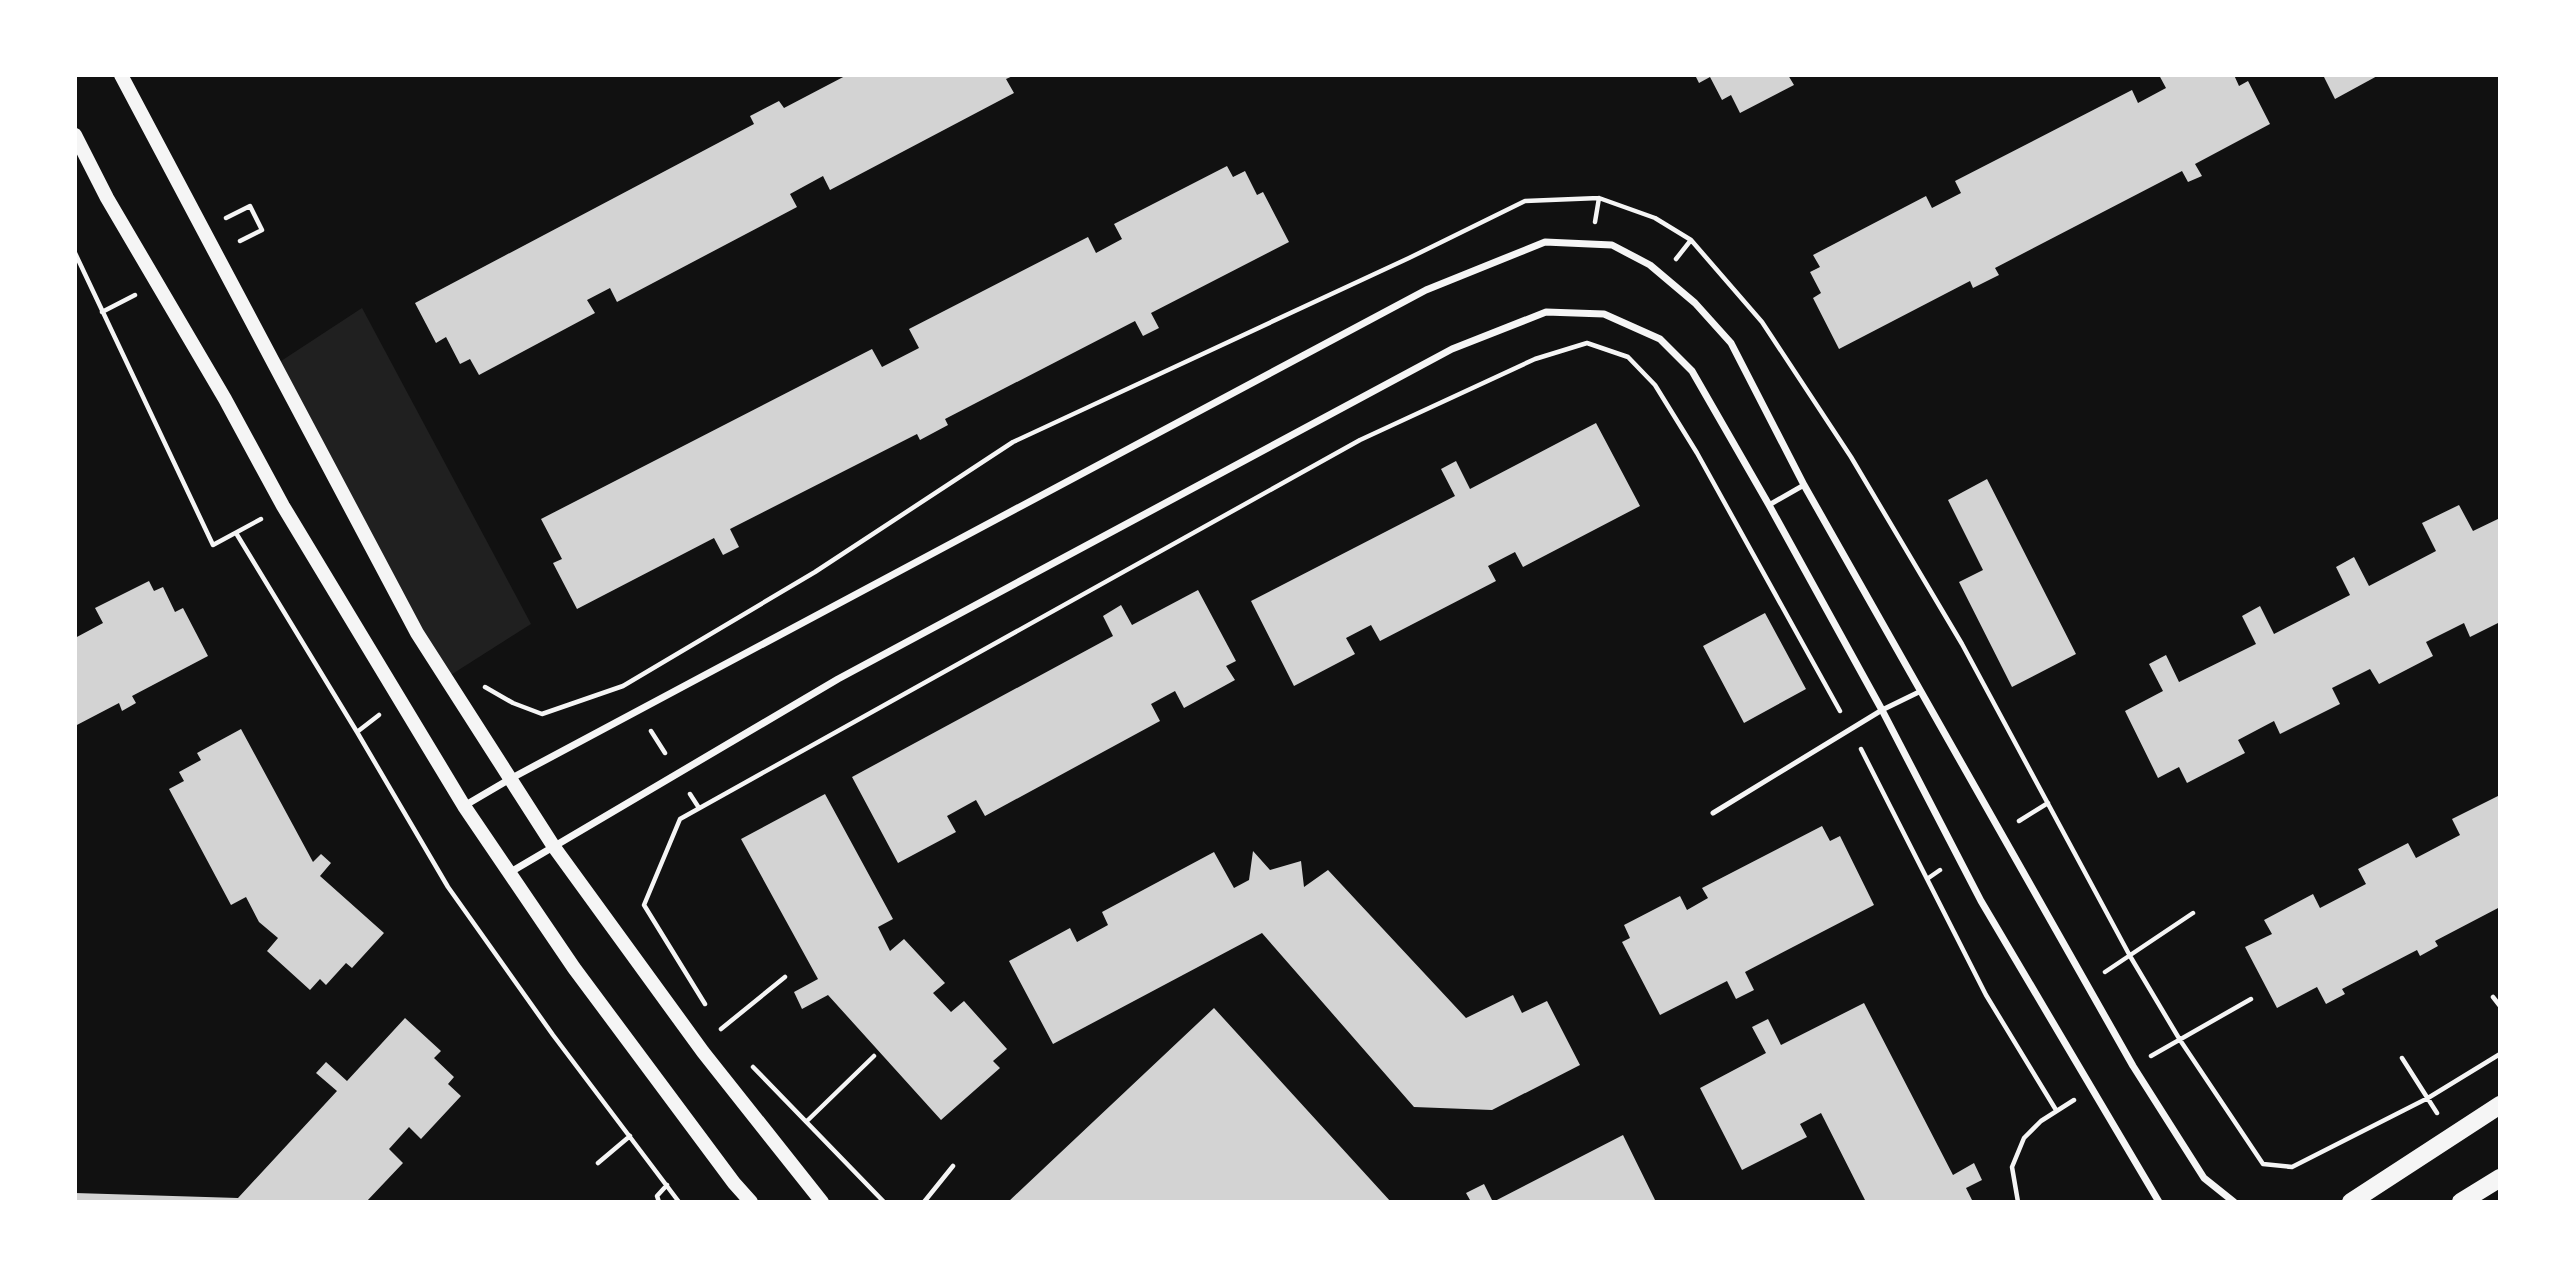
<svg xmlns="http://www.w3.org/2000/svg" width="2575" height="1277" font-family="Mulish,sans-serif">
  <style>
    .green { fill: #202020 }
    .building { fill: #d3d3d3 }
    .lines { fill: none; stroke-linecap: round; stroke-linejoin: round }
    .path { stroke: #f5f5f5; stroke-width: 4.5 }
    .service { stroke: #f5f5f5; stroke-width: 5 }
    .minor { stroke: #f5f5f5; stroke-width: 7 }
    .secondary { stroke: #f5f5f5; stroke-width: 14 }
    .primary { stroke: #f5f5f5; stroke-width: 18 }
  </style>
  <rect width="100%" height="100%" fill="#111"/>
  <!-- green -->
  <path class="green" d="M362 308 531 624 446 678 275 365Z"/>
  <!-- building -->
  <path class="building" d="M847 75H1015L1006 79 1014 93 830 190 823 176 790 194 797 207 617 302 610 288 587 300 595 313 479 375 470 359 460 364 446 337 436 343 415 303 754 124 750 116 779 101 784 108Z
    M1695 75H1788L1794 85 1740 113 1731 95 1722 100 1710 77 1699 83Z
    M2159 75H2234L2239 86 2248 81 2270 124 2195 164 2202 176 2188 182 2182 171 1995 268 1999 275 1973 288 1970 281 1839 349 1813 298 1821 293 1810 272 1820 267 1813 255 1926 196 1932 208 1961 193 1955 181 2132 90 2138 103 2166 88Z
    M2323 75H2379L2335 99Z
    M1227 166 1233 177 1245 171 1257 195 1263 192 1289 242 1151 313 1159 328 1143 336 1135 321 945 419 948 425 920 440 917 434 730 529 739 547 723 555 714 538 577 609 553 563 562 559 541 519 872 349 882 367 919 348 909 329 1088 237 1096 253 1122 239 1114 224Z
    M1596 423 1640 506 1523 567 1515 552 1488 566 1496 581 1380 641 1371 625 1346 638 1355 654 1294 686 1251 601 1455 496 1441 469 1456 461 1470 489Z
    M1987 479 2076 654 2012 687 1959 582 1983 570 1948 500Z
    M2459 505 2473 531 2500 518V622L2470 637 2464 623 2426 642 2433 656 2379 684 2370 669 2332 688 2340 704 2280 734 2274 721 2238 740 2245 753 2187 783 2179 767 2158 778 2125 711 2163 691 2149 664 2166 655 2179 682 2256 644 2242 616 2260 606 2274 634 2350 595 2336 567 2354 557 2369 586 2436 551 2422 523Z
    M149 581 154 591 163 587 175 612 183 608 208 656 132 696 136 703 122 711 119 703 75 726V638L103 623 95 608Z
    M1198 590 1236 661 1226 666 1235 680 1184 708 1175 691 1151 704 1160 721 985 816 976 800 947 816 956 832 898 863 852 777 1113 636 1103 616 1121 605 1132 625Z
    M1765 613 1806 689 1744 723 1703 646Z
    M241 729 313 862 321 854 331 863 320 876 384 933 352 968 346 963 326 985 320 979 310 990 267 951 278 938 259 922 246 897 231 905 169 789 184 781 179 772 201 760 197 753Z
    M825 794 893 919 878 927 890 951 904 939 945 983 933 993 951 1012 964 1001 1007 1049 993 1061 1000 1068 941 1120 828 995 802 1009 794 992 818 979 741 839Z
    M2500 795V907L2435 941 2438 946 2420 956 2417 950 2342 989 2345 994 2326 1004 2317 987 2277 1008 2245 947 2272 934 2264 920 2313 894 2320 908 2366 884 2358 869 2408 843 2416 858 2460 835 2452 819Z
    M1822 826 1830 841 1840 836 1874 905 1745 972 1754 990 1736 999 1727 981 1660 1015 1622 942 1630 938 1624 925 1680 896 1687 910 1708 898 1702 888Z
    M1253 851 1270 870 1301 861 1304 887 1328 870 1466 1018 1513 995 1522 1013 1547 1001 1580 1065 1492 1110 1414 1107 1262 933 1053 1044 1009 961 1070 928 1077 942 1108 925 1102 912 1214 852 1234 888 1249 880Z
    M1864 1003 1953 1175 1974 1163 1982 1180 1966 1188 1973 1202H1866L1821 1113 1800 1124 1807 1137 1742 1170 1700 1088 1766 1053 1752 1027 1768 1019 1781 1045Z
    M1214 1008 1391 1202H1008Z
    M405 1018 441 1051 434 1058 454 1077 448 1084 461 1096 421 1139 409 1127 389 1149 403 1163 366 1202H75V1193L238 1198 337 1091 316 1073 326 1062 347 1081Z
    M1623 1135 1656 1202H1466L1470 1200 1466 1193 1484 1184 1493 1202Z"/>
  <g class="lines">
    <!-- path -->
    <path class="path" d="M226 218 250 206 262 230 240 241
      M1595 222 1599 198
      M75 253 213 545 261 519
      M1676 259 1691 240
      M102 312 135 295
      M236 533 357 732 448 887 553 1035 679 1202
      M485 687 513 703 542 714 623 686 815 572 1013 442 1409 258 1525 201 1599 198 1655 218 1691 240 1762 322 1851 457 1962 644 2130 956 2180 1040 2263 1164 2292 1167 2428 1098 2500 1054
      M651 731 665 753
      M357 732 379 715
      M1861 749 1986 995 2056 1110
      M690 794 699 808
      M2019 821 2048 803
      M1927 879 1940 870
      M2105 972 2193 913
      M2493 997 2500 1006
      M705 1004 644 905 680 819 1360 440 1535 359 1587 343 1628 357 1655 385 1697 453 1840 711
      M721 1029 785 977
      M2151 1056 2251 999
      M2402 1058 2437 1113
      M753 1067 884 1202
      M807 1121 874 1056
      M598 1163 630 1136
      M659 1202 657 1196 667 1185
      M924 1202 953 1166
      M2018 1202 2012 1167 2024 1138 2041 1121 2074 1100"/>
    <!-- service -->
    <path class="service" d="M1769 505 1804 485
      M1713 813 1882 710 1921 691"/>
    <!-- minor -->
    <path class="minor" d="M464 806 510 779 1426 290 1545 242 1612 245 1650 265 1695 303 1731 343 1804 485 2133 1066 2204 1178 2234 1202
      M509 873 838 679 1452 349 1546 312 1604 314 1660 339 1692 371 1769 505 1882 710 1981 901 2159 1202"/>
    <!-- secondary -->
    <path class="secondary" d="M121 75 417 633 554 847 703 1052 822 1202
      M75 135 107 198 225 399 283 506 464 806 574 968 734 1183 751 1202"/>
    <!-- primary -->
    <path class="primary" d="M2351 1202 2500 1105
      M2461 1202 2500 1178"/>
  </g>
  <!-- border -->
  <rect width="2575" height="1277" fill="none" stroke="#ffffff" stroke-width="154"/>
</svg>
